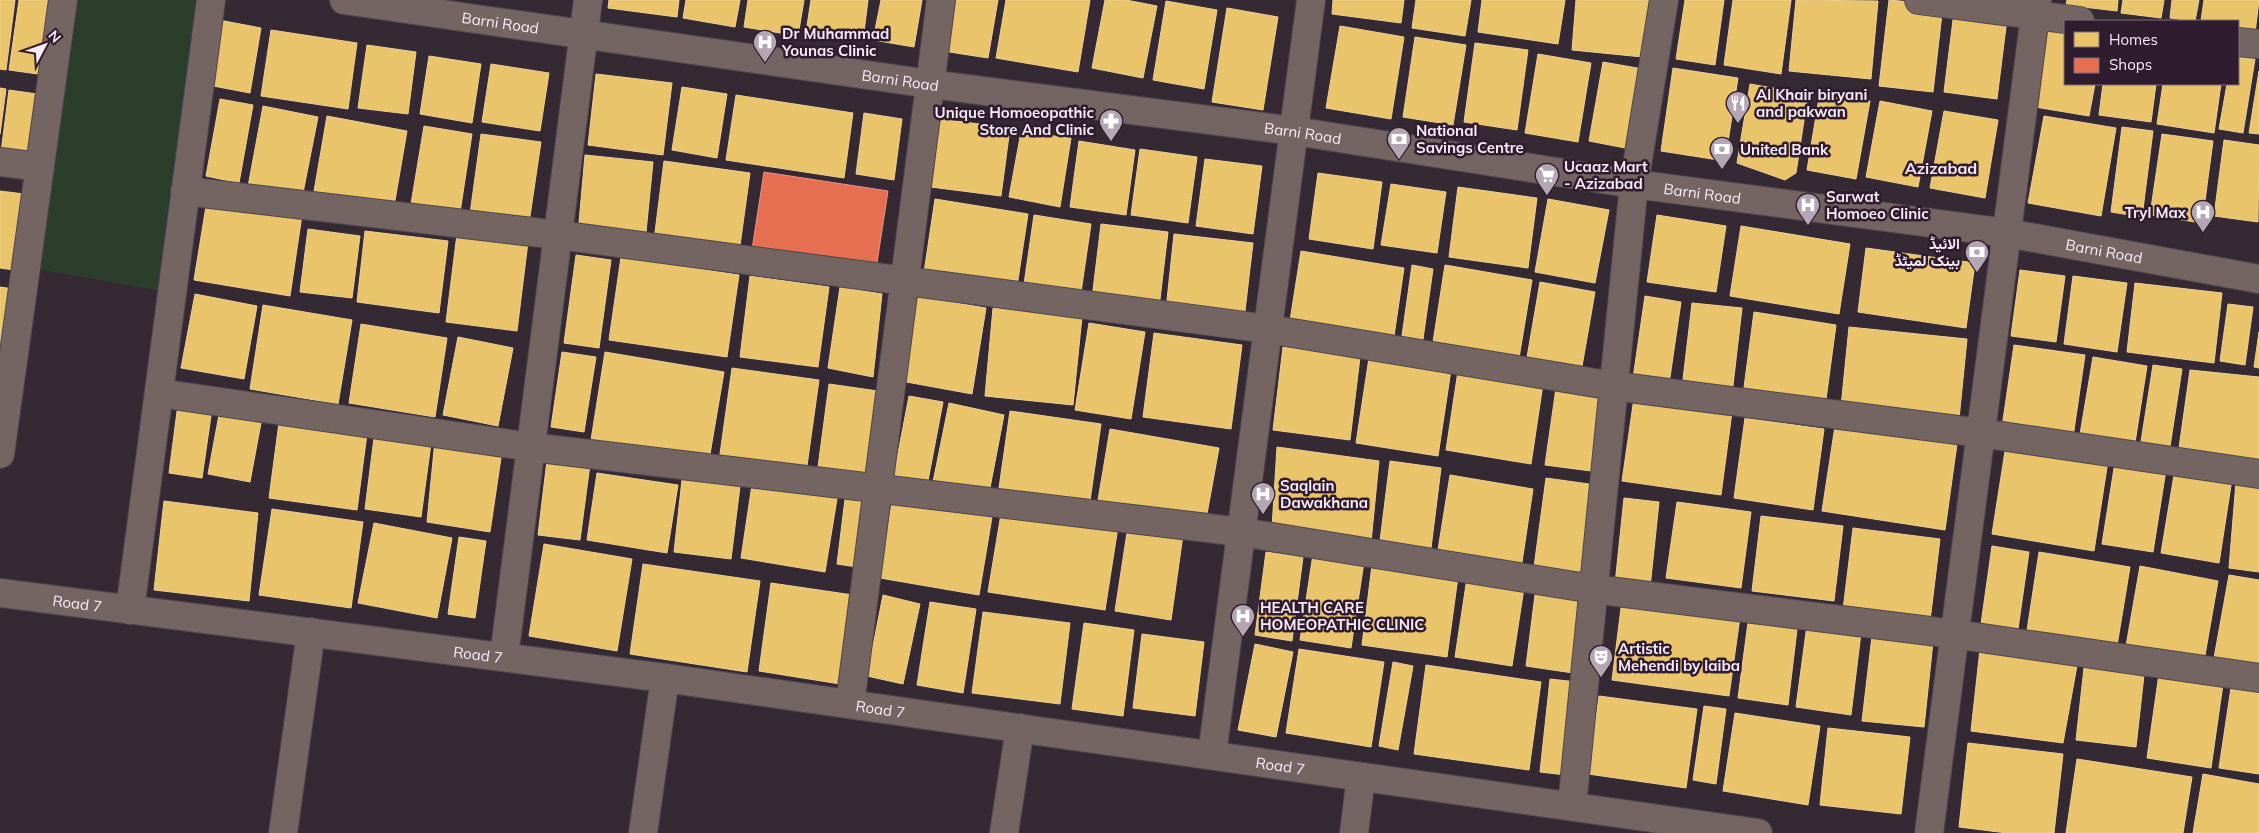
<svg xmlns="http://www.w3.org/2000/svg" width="2259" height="833" font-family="Mulish,Vazirmatn,sans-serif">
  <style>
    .green { fill: #2a3e2b }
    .homes { fill: #e9c46a; stroke: #eed094 }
    .shops { fill: #e76f51; stroke: #ec9483 }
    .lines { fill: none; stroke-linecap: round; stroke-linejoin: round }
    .minor-casing { stroke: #4f464e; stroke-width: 30 }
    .tertiary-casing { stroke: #4f464e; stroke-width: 30 }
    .minor { stroke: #746562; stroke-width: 28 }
    .tertiary { stroke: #746562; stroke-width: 28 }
    .labels { text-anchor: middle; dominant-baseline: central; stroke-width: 5; stroke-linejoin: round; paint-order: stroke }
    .street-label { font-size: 15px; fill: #f8ebf7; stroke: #2f1c2e }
    .poi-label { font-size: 15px; font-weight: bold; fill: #f8ebf7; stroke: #2f1c2e; text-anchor: start }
    .neighbourhood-label { font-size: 16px; font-weight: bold; fill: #f8ebf7; stroke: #2f1c2e }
  </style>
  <rect width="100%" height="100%" fill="#352a34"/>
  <!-- green -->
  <path class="green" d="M61 0H211L172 293 26 267Z"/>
  <!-- homes -->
  <path class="homes" d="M0 0H15L6 70 0 69Z
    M19 0H48L38 74 9 70Z
    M609 0H679L677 17 608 8Z
    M686 0H740L735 27 683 18Z
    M748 0H804L798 36 744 27Z
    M811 0H868L863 40 806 32Z
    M881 0H922L914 47 873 40Z
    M951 0H998L988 58 943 51Z
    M1006 0H1090L1078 72 996 58Z
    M1105 0H1126L1157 6 1143 78 1092 68Z
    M1333 0H1404L1401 23 1332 14Z
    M1416 0H1471L1465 36 1412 28Z
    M1482 0H1565L1558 44 1478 32Z
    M1576 0H1668L1663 59 1572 50Z
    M1685 0H1724L1715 65 1676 59Z
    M1733 0H1791L1781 74 1724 65Z
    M1796 0 1878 1 1871 79 1789 71Z
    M1889 0 1943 5 1933 92 1879 86Z
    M2067 0H2118L2117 11 2066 5Z
    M2123 0H2164L2161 18 2121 13Z
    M2172 0H2199L2195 21 2170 18Z
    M2204 0H2259L2255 33 2238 30V21H2201Z
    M1166 1 1217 10 1204 89 1153 80Z
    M1227 8 1278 17 1263 110 1212 102Z
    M1954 12 2007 19 1997 99 1944 92Z
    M2049 19 2065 22V84H2095L2089 116 2035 107Z
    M219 20 261 28 250 93 208 85Z
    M1340 26 1404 37 1391 119 1326 108Z
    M271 30 357 43 348 109 261 96Z
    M1415 37 1466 45 1453 125 1403 117Z
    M1475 43 1528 50 1517 130 1464 122Z
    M367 45 416 52 408 114 358 108Z
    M1538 54 1591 63 1578 142 1525 133Z
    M429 56 481 64 472 123 420 114Z
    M2238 56 2255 59 2243 133 2219 129 2227 84H2238Z
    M1603 62 1660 72 1646 152 1589 141Z
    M491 64 549 73 540 131 482 122Z
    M1673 68 1738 78 1725 161 1661 151Z
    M2259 71V134L2249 133Z
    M596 74 672 83 663 155 588 145Z
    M1750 84 1808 94 1796 173 1785 180 1737 163Z
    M2103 84H2156L2151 122 2099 115Z
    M2163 84H2221L2214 133 2157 124Z
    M682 87 727 94 717 158 672 150Z
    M0 88 6 89 0 134Z
    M9 90 37 94 27 168 0 160Z
    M1820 92 1870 101 1856 179 1807 170Z
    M736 95 853 113 844 178 726 160Z
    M220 99 253 105 239 183 206 176Z
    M1880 101 1932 111 1918 187 1866 177Z
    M263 106 318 117 301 203 247 192Z
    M1944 111 1998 120 1985 198 1930 188Z
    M864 113 902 119 894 180 856 174Z
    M327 116 407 131 392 218 312 203Z
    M2044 116 2116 128 2101 216 2028 203Z
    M932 118 1010 128 1001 196 923 186Z
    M424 126 472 134 459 219 410 210Z
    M2122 127 2153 131 2142 217 2111 212Z
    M1021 132 1071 138 1060 207 1009 197Z
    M481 134 541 142 529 223 470 214Z
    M2162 134 2213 141 2202 223 2150 215Z
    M2224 140 2259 145 2258 222 2214 216Z
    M1079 141 1135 150 1126 215 1070 207Z
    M1140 149 1197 157 1188 223 1131 215Z
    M585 155 653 162 644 252 577 245Z
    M1205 159 1262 166 1253 234 1196 226Z
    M664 161 750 173 738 260 653 248Z
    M1318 173 1382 182 1373 249 1309 239Z
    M1391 184 1446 192 1437 253 1381 245Z
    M1458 187 1537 198 1528 268 1449 257Z
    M0 191 24 194 14 270 0 268Z
    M935 199 1028 214 1016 293 923 279Z
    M1548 199 1609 210 1595 283 1535 272Z
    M207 200 302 215 290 296 194 280Z
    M1034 215 1091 224 1079 306 1022 298Z
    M1657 215 1726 226 1716 292 1647 282Z
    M1101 224 1168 232 1158 316 1091 307Z
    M1741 226 1850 244 1839 314 1730 296Z
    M308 229 360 236 352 298 300 292Z
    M365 231 448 241 439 313 357 302Z
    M457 234 528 242 517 331 446 322Z
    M1174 234 1253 243 1243 328 1165 319Z
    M1866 248 1975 263 1966 328 1858 312Z
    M1301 251 1404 268 1393 343 1289 327Z
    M576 255 611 260 599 348 564 343Z
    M621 257 739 275 727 357 609 340Z
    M1412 265 1433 269 1421 353 1400 350Z
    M1445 265 1532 280 1517 370 1431 355Z
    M2020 270 2065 276 2056 342 2011 336Z
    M750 276 829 287 818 367 740 357Z
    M2073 276 2127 283 2117 352 2064 344Z
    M1540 282 1595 292 1580 378 1525 369Z
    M2135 283 2222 293 2214 363 2127 352Z
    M0 287 14 289 0 363Z
    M840 287 882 294 873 377 828 368Z
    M195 294 257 306 244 379 181 368Z
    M915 296 986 308 972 394 901 381Z
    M1645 296 1681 302 1668 391 1632 385Z
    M1692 303 1742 308 1732 394 1682 388Z
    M2228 304 2253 307 2245 365 2220 361Z
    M263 305 352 320 338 404 250 389Z
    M993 308 1082 317 1073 405 985 396Z
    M1754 312 1836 325 1825 407 1743 395Z
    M1089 323 1145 332 1131 419 1075 410Z
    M361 324 447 338 435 417 349 403Z
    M1849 327 1967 339 1959 419 1841 407Z
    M2259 332V368L2254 367Z
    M1154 333 1242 345 1231 429 1143 417Z
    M458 337 513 348 498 426 443 415Z
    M2014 345 2085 355 2073 437 2002 427Z
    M1283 347 1360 357 1350 440 1273 430Z
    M562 352 596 357 584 432 551 427Z
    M605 352 724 372 709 460 591 440Z
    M2093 357 2147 366 2134 449 2079 440Z
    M1369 358 1451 370 1438 456 1356 443Z
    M2153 365 2182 369 2169 453 2140 448Z
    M732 368 819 380 806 473 719 461Z
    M2190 370 2259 377V465L2178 455Z
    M1458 371 1543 384 1531 464 1446 450Z
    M829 384 878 391 866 474 818 467Z
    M1556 388 1602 395 1591 471 1545 465Z
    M909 396 943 402 927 486 893 479Z
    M1634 398 1732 412 1721 495 1622 481Z
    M949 403 1004 415 989 493 933 482Z
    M178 404 212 409 202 478 169 473Z
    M221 404 263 412 250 482 208 474Z
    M1010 411 1101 424 1089 508 998 495Z
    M280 415 368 426 357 510 269 498Z
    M1745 418 1824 429 1813 510 1734 498Z
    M1835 426 1957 444 1945 530 1822 511Z
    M1110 429 1219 448 1205 525 1097 506Z
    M375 430 432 436 421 517 365 509Z
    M435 440 502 451 490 532 427 522Z
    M2006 445 2108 461 2094 551 1992 534Z
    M1277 447 1379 461 1371 542 1272 528Z
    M548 452 591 457 580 540 538 535Z
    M1390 461 1441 468 1431 548 1380 541Z
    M2115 462 2166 470 2153 552 2102 544Z
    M2175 469 2232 479 2219 563 2161 553Z
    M683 471 741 478 731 559 674 552Z
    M597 473 678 485 667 553 587 540Z
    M1450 475 1533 489 1521 569 1437 556Z
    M753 478 838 493 825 572 741 558Z
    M1546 478 1596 485 1584 574 1534 567Z
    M2236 482 2259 485V572L2229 568Z
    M846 491 867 494 857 567 837 564Z
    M893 495 993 511 979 595 880 578Z
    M1624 498 1659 502 1650 588 1615 584Z
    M164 501 258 513 249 601 154 590Z
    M1677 502 1751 512 1741 588 1666 578Z
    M1002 508 1118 527 1105 610 988 592Z
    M272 509 363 522 351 608 259 595Z
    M1761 516 1843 526 1834 601 1752 591Z
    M374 523 452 538 437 618 358 603Z
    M1128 526 1183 535 1171 620 1115 611Z
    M1853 528 1940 539 1929 629 1842 618Z
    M459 537 486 541 475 618 448 614Z
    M544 544 632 559 617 651 529 636Z
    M1992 546 2029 552 2018 629 1981 624Z
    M1266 552 1303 557 1292 641 1255 635Z
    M2039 552 2130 567 2116 652 2026 637Z
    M1313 554 1364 562 1351 648 1300 640Z
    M643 564 760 581 747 672 630 654Z
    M1372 565 1458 577 1447 657 1362 645Z
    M2140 566 2218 581 2204 661 2126 646Z
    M2229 575 2259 580V666L2214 658Z
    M1467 578 1524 588 1512 666 1455 657Z
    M771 583 853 595 840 684 759 671Z
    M1536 587 1584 593 1573 673 1526 666Z
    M883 595 920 604 903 684 867 676Z
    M1622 600 1740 617 1729 696 1612 680Z
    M930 602 976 609 963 693 917 685Z
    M983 612 1070 623 1060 704 972 693Z
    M1749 615 1798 621 1788 705 1738 698Z
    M1084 623 1134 630 1123 716 1072 709Z
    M1807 625 1861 633 1851 715 1796 707Z
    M1142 634 1204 642 1195 716 1133 708Z
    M1872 636 1933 642 1924 727 1862 721Z
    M1255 644 1293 652 1276 737 1238 730Z
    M1299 649 1384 662 1371 747 1286 733Z
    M1980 649 2078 660 2063 743 1971 731Z
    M2085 659 2145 666 2136 747 2076 740Z
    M1393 662 1413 666 1398 750 1379 746Z
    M1426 665 1541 682 1529 770 1414 754Z
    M2159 674 2223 684 2211 768 2147 758Z
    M1550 679 1577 682 1566 775 1540 772Z
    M2232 681 2259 686V774L2219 768Z
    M1599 696 1697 709 1686 788 1588 774Z
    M1704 706 1726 709 1716 784 1693 780Z
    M1735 713 1820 726 1808 805 1723 791Z
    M1828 728 1910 737 1901 814 1820 805Z
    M1968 743 2063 754 2054 833H2007L1959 827Z
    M2077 759 2192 777 2183 833H2066Z
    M2203 774 2259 784V833H2193Z"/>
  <!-- shops -->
  <path class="shops" d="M764 172 888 191 875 276 751 256Z"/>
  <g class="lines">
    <!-- minor casing -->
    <g class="minor-casing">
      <g id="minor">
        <path d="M1919 0 2080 21"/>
        <path d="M2238 42 2259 44"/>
        <path d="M0 162 40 167"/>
        <path d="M185 191 558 235 1268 329 1614 386 1981 433 2259 474"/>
        <path d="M159 393 531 447 1241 532 1593 589 1954 634 2259 678"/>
        <path d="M0 454 63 0"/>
        <path id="s1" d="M0 593 665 678 1758 833"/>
        <path d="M130 610 211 0"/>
        <path d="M504 657 588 0"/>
        <path d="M850 704 941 0"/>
        <path d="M1212 755 1311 0"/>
        <path d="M1572 806 1634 184 1664 0"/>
        <path d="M283 833 311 632"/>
        <path d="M643 833 665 678"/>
        <path d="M1004 833 1020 728"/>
        <path d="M1354 833 1361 777"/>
        <path d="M1929 833 2037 0"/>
      </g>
    </g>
    <!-- tertiary casing -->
    <g class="tertiary-casing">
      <g id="tertiary">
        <path id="s2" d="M344 0 930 84 1294 131 1634 184 2007 233 2259 279"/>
      </g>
    </g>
    <!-- minor -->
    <use href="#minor" class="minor"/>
    <!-- tertiary -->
    <use href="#tertiary" class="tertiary"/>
  </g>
  <!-- icons -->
  <defs>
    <g id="hospital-pin" transform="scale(1.25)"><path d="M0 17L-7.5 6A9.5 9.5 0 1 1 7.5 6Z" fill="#b4a7b3" stroke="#2f1c2e"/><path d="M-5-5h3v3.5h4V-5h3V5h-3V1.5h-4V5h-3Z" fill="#fff"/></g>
    <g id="restaurant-pin" transform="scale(1.25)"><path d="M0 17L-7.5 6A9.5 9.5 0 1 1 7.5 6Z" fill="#b4a7b3" stroke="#2f1c2e"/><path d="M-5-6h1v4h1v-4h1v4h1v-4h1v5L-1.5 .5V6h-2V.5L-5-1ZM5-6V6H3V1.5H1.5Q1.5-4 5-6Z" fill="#fff"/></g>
    <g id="pharmacy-pin" transform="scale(1.25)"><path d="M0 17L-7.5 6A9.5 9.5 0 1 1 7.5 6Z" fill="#b4a7b3" stroke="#2f1c2e"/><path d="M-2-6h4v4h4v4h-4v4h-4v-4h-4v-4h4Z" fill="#fff"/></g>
    <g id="bank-pin" transform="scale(1.25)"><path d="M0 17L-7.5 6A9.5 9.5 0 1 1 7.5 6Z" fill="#b4a7b3" stroke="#2f1c2e"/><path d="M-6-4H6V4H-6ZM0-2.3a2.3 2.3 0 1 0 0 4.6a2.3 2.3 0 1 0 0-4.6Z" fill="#fff"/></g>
    <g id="supermarket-pin" transform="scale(1.25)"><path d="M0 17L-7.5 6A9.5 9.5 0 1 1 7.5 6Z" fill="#b4a7b3" stroke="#2f1c2e"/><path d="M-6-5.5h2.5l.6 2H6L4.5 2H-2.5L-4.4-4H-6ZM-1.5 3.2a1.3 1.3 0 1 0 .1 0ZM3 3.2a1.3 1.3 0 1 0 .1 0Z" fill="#fff"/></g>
    <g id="theatre-pin" transform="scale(1.25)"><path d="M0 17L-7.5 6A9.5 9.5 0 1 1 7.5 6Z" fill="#b4a7b3" stroke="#2f1c2e"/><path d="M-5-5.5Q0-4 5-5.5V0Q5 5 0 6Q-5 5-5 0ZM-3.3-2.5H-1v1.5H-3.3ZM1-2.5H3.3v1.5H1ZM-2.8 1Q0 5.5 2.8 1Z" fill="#fff"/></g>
  </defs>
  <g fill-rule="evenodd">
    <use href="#hospital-pin" x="765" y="42"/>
    <use href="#restaurant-pin" x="1738" y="103"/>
    <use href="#pharmacy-pin" x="1111" y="121"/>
    <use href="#bank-pin" x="1399" y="139"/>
    <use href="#bank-pin" x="1722" y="149"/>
    <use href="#supermarket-pin" x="1547" y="175"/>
    <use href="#hospital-pin" x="1808" y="205"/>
    <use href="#hospital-pin" x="2203" y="212"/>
    <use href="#bank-pin" x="1977" y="252"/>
    <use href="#hospital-pin" x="1263" y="494"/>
    <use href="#hospital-pin" x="1243" y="616"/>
    <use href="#theatre-pin" x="1601" y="657"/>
  </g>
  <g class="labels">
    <!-- street labels -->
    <g class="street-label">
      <text stroke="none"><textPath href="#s2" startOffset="158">Barni Road</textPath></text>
      <text stroke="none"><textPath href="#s2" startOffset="562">Barni Road</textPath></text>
      <text stroke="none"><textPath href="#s2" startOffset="968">Barni Road</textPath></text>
      <text stroke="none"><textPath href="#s2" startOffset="1372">Barni Road</textPath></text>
      <text stroke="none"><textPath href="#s2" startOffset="1778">Barni Road</textPath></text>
      <text stroke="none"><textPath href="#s1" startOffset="78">Road 7</textPath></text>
      <text stroke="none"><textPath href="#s1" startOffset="482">Road 7</textPath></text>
      <text stroke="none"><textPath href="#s1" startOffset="888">Road 7</textPath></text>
      <text stroke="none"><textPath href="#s1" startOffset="1292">Road 7</textPath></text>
    </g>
    <!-- poi labels -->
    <g class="poi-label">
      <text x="782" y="33">Dr Muhammad<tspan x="782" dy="17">Younas Clinic</tspan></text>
      <text x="1756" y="94">Al Khair biryani<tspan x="1756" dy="17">and pakwan</tspan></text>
      <text x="1094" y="112" text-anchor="end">Unique Homoeopathic<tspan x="1094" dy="17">Store And Clinic</tspan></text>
      <text x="1416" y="130">National<tspan x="1416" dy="17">Savings Centre</tspan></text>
      <text x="1740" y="149">United Bank</text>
      <text x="1564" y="166">Ucaaz Mart<tspan x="1564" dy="17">- Azizabad</tspan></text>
      <text x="1826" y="196">Sarwat<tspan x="1826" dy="17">Homoeo Clinic</tspan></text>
      <text x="2186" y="212" text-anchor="end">Tryl Max</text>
      <text x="1960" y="243" text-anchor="end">الائیڈ<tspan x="1960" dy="17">بینک لمیٹڈ</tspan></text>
      <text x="1280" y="485">Saqlain<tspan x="1280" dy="17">Dawakhana</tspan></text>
      <text x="1260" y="607">HEALTH CARE<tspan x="1260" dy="17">HOMEOPATHIC CLINIC</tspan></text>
      <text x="1618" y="648">Artistic<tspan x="1618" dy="17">Mehendi by laiba</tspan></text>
    </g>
    <!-- neighbourhood labels -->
    <g class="neighbourhood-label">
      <text x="1941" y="168">Azizabad</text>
    </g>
  </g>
  <!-- legend -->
  <rect x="2064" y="20" width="175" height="65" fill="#2f1c2e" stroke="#7f6f7e"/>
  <rect x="2074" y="32" width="25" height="15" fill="#e9c46a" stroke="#7f6f7e"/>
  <text x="2109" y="45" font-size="15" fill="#f8ebf7">Homes</text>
  <rect x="2074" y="58" width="25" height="15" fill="#e76f51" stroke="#7f6f7e"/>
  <text x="2109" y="70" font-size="15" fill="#f8ebf7">Shops</text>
  <!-- north arrow -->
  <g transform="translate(45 45) rotate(49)" stroke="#2f1c2e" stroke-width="4" paint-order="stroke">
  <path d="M0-4L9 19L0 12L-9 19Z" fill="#f8ebf7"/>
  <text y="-8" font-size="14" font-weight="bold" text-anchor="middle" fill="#f8ebf7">N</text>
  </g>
</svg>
